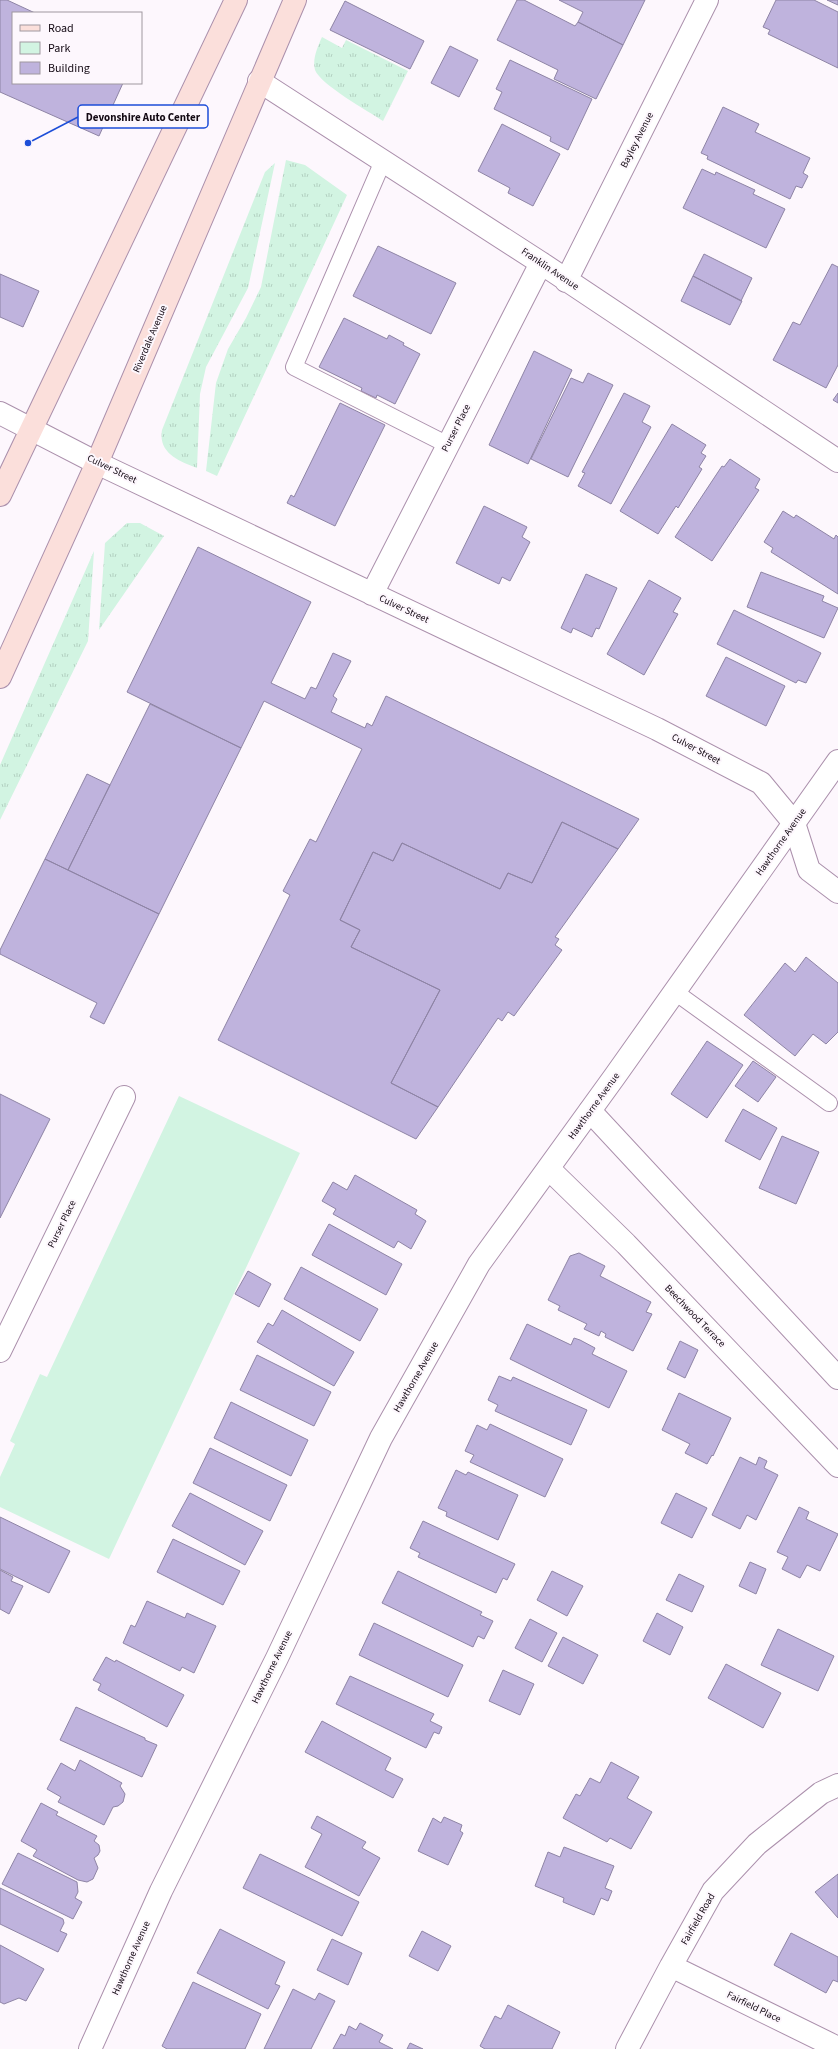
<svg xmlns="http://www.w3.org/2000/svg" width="838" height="2049" font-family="'Source Sans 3',sans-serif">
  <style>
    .grass { fill: url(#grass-tufts) }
    .park { fill: #d2f4e2 }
    .building { fill: #bfb3dd; stroke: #8e84a5 }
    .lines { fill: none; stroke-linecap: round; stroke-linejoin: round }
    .service-casing { stroke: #ab90ac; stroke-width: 18 }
    .minor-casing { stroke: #ab90ac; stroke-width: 24 }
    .tertiary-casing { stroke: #ab90ac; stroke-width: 24 }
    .secondary-casing { stroke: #ab90ac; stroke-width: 24 }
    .service { stroke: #fff; stroke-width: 16 }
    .minor { stroke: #fff; stroke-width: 22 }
    .tertiary { stroke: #fff; stroke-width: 22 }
    .secondary { stroke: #fbdfdb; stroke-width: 22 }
    .labels { text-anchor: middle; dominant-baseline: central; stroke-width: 4; stroke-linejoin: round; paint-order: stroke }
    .street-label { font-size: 10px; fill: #130913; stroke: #fdf7fd }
    .leader { fill: none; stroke: #1d4ed8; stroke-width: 1.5 }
    .callout-dot { fill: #1d4ed8; stroke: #fdf7fd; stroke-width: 1.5 }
    .callout { fill: #fdf7fd; stroke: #1d4ed8; stroke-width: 1.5 }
    .callout-label { font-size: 11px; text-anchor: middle; font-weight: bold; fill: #130913 }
  </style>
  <defs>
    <pattern id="grass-tufts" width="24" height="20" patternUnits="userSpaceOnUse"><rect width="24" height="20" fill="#d2f4e2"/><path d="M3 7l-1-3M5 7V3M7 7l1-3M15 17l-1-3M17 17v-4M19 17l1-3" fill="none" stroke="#b3d0c1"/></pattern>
  </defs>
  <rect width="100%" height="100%" fill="#fdf7fd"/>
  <!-- grass -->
  <path class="grass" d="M322 37 342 48 346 40 408 71 383 121C368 111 321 85 315 70 312 59 318 46 322 37Z
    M286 160 305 165 347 195 217 476 206 471 216 383 228 349 246 318 261 287Z
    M275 163 248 288 206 367 200 394 197 468C179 461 158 453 162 430L265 172Z
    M127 523H140L164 536 99 630 105 543Z
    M94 551 88 641 0 820V765Z"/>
  <!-- park -->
  <path class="park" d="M179 1096 300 1153 109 1559 0 1507V1477L15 1444 10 1441 40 1374 47 1377Z"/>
  <!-- building -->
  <path class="building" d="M0 0H7L35 13H13V83H123L99 136 0 92Z
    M517 0H524L575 26 578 22 623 45 596 99 554 79 558 70 497 40Z
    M559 0H645L623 45 578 22 583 12Z
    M776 0H814L838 12V68L768 34 770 30 763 27Z
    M827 0H838V5Z
    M345 1 424 41 410 69 330 30Z
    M450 46 478 60 459 97 431 83Z
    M510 60 592 99 568 150 550 141 551 137 494 109 502 92 496 89Z
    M723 107 759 124 755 132 810 158 803 173 808 176 802 188 796 186 790 199 707 159 708 156 701 153Z
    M502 124 560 154 533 206 508 193 510 188 478 171Z
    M702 169 715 175 716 172 755 190 753 194 785 209 766 248 683 208Z
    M378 246 456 283 431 334 353 296Z
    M704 254 752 278 741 301 693 276Z
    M832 264 838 267V365L826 388 773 360 793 322 800 325Z
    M0 274 39 291 23 327 0 317Z
    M693 276 742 301 730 325 681 301Z
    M344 318 387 339 389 335 404 343 403 345 420 354 395 404 377 395 376 398 361 391 362 388 319 367Z
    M534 351 572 370 528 464 489 445Z
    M588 373 613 385 568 477 531 459 571 378 583 383Z
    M624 393 650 406 642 422 651 427 611 504 578 486 585 473 582 472Z
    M838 393V403L833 400Z
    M340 403 385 425 335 526 287 503 291 495 294 497Z
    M672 424 706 445 701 453 706 456 699 467 702 469 678 508 676 506 658 534 620 511Z
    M730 459 760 479 755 488 759 490 712 561 675 537 722 466 724 467Z
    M484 506 527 527 522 537 530 542 510 581 502 577 499 584 456 563Z
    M783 511 794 518 796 515 834 539 836 535 838 537V594L771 552 773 548 764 542Z
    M198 547 311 602 271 683 305 699 311 687 316 689 333 653 351 661 333 696 337 699 331 712 365 728 367 723 372 726 386 696 639 819 618 849 562 822 532 883 508 873 500 889 402 843 393 861 373 852 340 920 360 930 351 947 440 990 391 1083 438 1107 416 1139 218 1040 290 895 283 891 310 839 316 842 362 749 264 701 241 748 127 692Z
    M761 572 824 596 822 601 838 608 824 638 747 607Z
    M586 574 617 588 599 629 596 628 592 637 573 628 571 633 561 628Z
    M649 580 681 598 673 612 678 614 644 675 607 654Z
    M734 610 821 653 806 683 798 680 796 683 717 644Z
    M726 657 785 686 766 726 706 696Z
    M150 704 241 748 159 914 68 870Z
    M87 774 110 785 68 870 45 859Z
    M562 822 618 849 555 937 559 939 555 945 562 950 514 1016 508 1012 502 1021 498 1018 438 1107 391 1083 440 990 351 947 360 930 340 920 373 852 393 861 402 843 500 889 508 873 532 883Z
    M45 859 159 914 104 1024 90 1017 97 1003 0 954V950Z
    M806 957 838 983V1032L826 1044 813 1034 795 1056 744 1015 785 963 795 972Z
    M707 1041 743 1065 707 1118 671 1094Z
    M753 1061 776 1077 758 1102 735 1086Z
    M0 1094 50 1119 0 1218Z
    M743 1109 777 1128 760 1160 725 1141Z
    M782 1136 819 1152 796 1204 759 1188Z
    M355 1175 417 1210 415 1214 426 1221 411 1249 398 1241 394 1248 333 1214 336 1209 322 1201 333 1182 347 1190Z
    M329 1224 402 1264 386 1295 312 1255Z
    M579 1253 605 1266 600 1276 651 1302 646 1312 652 1314 633 1351 605 1337 606 1334 601 1331 599 1336 584 1329 587 1324 558 1310 560 1306 548 1300 570 1256Z
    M301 1267 378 1309 360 1341 284 1299Z
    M248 1271 271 1284 259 1307 235 1294Z
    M282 1310 354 1352 334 1386 257 1342 268 1323 273 1326Z
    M527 1324 571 1345 574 1338 580 1340 595 1348 592 1354 627 1371 609 1408 510 1359Z
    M680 1341 698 1350 685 1378 667 1369Z
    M257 1355 331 1392 314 1426 240 1390Z
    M499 1376 511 1381 513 1377 587 1410 571 1445 495 1411 498 1405 488 1400Z
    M679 1393 731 1418 713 1456 712 1455 707 1464 685 1453 690 1444 662 1430Z
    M231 1402 308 1440 291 1476 214 1438Z
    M490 1424 563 1459 545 1497 470 1462 474 1455 465 1451 477 1425 487 1430Z
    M210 1448 287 1485 270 1521 193 1483Z
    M740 1457 756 1465 759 1457 767 1461 764 1468 778 1475 756 1520 747 1515 740 1529 712 1515Z
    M456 1470 466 1475 468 1472 518 1495 498 1540 446 1516 447 1512 438 1508Z
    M190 1493 263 1531 245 1565 172 1526Z
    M676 1493 707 1508 692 1538 661 1523Z
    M799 1507 809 1512 806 1519 838 1534 820 1571 807 1565 800 1578 782 1569 788 1557 777 1552Z
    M0 1517 70 1551 49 1593 0 1569Z
    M423 1521 515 1564 507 1580 503 1578 496 1593 418 1557 420 1553 410 1548Z
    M173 1539 240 1571 223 1605 157 1572Z
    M750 1562 766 1569 756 1594 739 1586Z
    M0 1570 13 1577 11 1581 23 1586 9 1614 0 1609Z
    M398 1571 482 1612 480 1615 493 1621 484 1639 478 1636 473 1647 382 1603Z
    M552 1571 583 1586 567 1616 537 1600Z
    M679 1574 704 1586 692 1612 666 1600Z
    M147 1601 185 1618 187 1613 216 1626 194 1673 182 1667 180 1671 123 1643 131 1625 135 1627Z
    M657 1613 683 1627 670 1655 643 1641Z
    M530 1619 557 1633 542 1662 515 1648Z
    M374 1623 463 1665 448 1697 359 1655Z
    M778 1629 834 1656 818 1691 761 1665Z
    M563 1637 598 1655 583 1684 548 1666Z
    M106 1657 115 1662 116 1660 184 1695 167 1727 98 1690 101 1684 93 1680Z
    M726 1664 781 1693 763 1728 708 1698Z
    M503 1670 534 1684 520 1715 489 1701Z
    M350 1676 434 1714 430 1721 442 1727 439 1734 434 1732 426 1748 336 1704Z
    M76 1707 145 1738V1740L157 1745 142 1777 60 1740Z
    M322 1721 391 1758 385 1770 403 1779 393 1798 305 1752Z
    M80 1760 122 1783 120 1786 125 1794 123 1802 118 1806 113 1807 104 1825 58 1802 61 1797 47 1789 61 1763 75 1771Z
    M611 1762 639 1777 627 1798 652 1812 631 1849 610 1838 607 1842 563 1818 576 1794 580 1796 590 1778 600 1783Z
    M41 1803 58 1812 56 1815 97 1836 94 1841 99 1845 100 1851 98 1855 94 1858 98 1868 93 1879 87 1882 78 1880 33 1856 37 1850 21 1841Z
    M317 1816 366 1842 362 1848 380 1858 359 1896 305 1867 322 1834 311 1828Z
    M444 1817 462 1825 460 1831 463 1833 448 1865 418 1851 433 1818 441 1823Z
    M564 1847 614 1866 605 1888 612 1891 608 1901 601 1898 594 1915 563 1902 564 1898 535 1886 548 1852 560 1857Z
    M18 1853 77 1882 78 1892 75 1898 82 1902 73 1919 2 1884Z
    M260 1854 359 1902 342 1936 243 1888Z
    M838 1874V1918L815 1892Z
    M0 1888 63 1919 64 1923 60 1931 67 1934 58 1952 0 1924Z
    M220 1929 285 1962 275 1984 280 1986 268 2009 197 1973Z
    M422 1931 451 1946 438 1971 409 1956Z
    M791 1933 838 1957V1982L833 1980 826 1993 774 1965Z
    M332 1939 362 1953 348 1985 317 1970Z
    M0 1945 44 1969 26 2001 19 1998 4 2004 0 2002Z
    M193 1982 261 2014 245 2049H167L162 2046Z
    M293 1989 315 2000 319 1993 335 2001 311 2049H264Z
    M508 2005 560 2032 552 2049H485L480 2046 495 2016 501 2019Z
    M360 2023 383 2035 379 2042 393 2049H333L341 2034 345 2036 349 2026 356 2030Z
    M410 2043 423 2049H407Z"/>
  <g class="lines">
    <!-- service casing -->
    <g class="service-casing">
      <path id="service" d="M383 161 294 367 448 445
        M675 992 829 1103"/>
    </g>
    <!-- minor casing -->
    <g class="minor-casing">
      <path id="minor" d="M259 81 541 263 838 461
        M566 281 707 0
        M0 413 97 463 657 729 761 783 794 823 809 870 838 892
        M372 594 541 263
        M590 1111 838 1378
        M549 1169 626 1244 838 1466
        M0 1351 124 1097
        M671 1966 838 2048
        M627 2049 671 1966 713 1891 757 1844 821 1793 838 1785"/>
    </g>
    <!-- tertiary casing -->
    <g class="tertiary-casing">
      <path id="tertiary" d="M90 2049 161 1891 277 1658 381 1438 479 1264 615 1076 838 761"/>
    </g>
    <!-- secondary casing -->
    <g class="secondary-casing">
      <path id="secondary" d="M0 495 236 0
        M0 677 97 463 295 0"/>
    </g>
    <!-- service -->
    <use href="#service" class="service"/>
    <!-- minor -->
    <use href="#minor" class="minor"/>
    <!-- tertiary -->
    <use href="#tertiary" class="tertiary"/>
    <!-- secondary -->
    <use href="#secondary" class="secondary"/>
  </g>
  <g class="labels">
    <!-- street labels -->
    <g class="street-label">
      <text transform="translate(637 140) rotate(-63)">Bayley Avenue</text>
      <text transform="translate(550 269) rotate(34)">Franklin Avenue</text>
      <text transform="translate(150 339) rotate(-67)">Riverdale Avenue</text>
      <text transform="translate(456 428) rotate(-63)">Purser Place</text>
      <text transform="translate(112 469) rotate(26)">Culver Street</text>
      <text transform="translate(404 609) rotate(25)">Culver Street</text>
      <text transform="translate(696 749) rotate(28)">Culver Street</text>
      <text transform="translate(781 842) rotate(-55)">Hawthorne Avenue</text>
      <text transform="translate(594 1106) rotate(-54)">Hawthorne Avenue</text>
      <text transform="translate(62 1224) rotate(-64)">Purser Place</text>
      <text transform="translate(695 1316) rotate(46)">Beechwood Terrace</text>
      <text transform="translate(416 1377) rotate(-60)">Hawthorne Avenue</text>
      <text transform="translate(272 1667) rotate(-64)">Hawthorne Avenue</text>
      <text transform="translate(698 1919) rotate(-60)">Fairfield Road</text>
      <text transform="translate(131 1958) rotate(-66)">Hawthorne Avenue</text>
      <text transform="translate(754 2007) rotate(26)">Fairfield Place</text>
    </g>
  </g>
  <!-- callouts -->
  <path class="leader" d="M28 143L78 117"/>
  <circle class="callout-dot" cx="28" cy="143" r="4"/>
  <rect class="callout" x="78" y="105" width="130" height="23" rx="4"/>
  <g class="callout-label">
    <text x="143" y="121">Devonshire Auto Center</text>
  </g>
  <!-- legend -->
  <rect x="12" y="12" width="130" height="72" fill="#fdf7fd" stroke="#9f989f"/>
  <rect x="20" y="25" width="20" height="6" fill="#fbdfdb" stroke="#9f989f"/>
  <text x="48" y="32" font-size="12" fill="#130913">Road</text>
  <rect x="20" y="42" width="20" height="12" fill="#d2f4e2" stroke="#9f989f"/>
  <text x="48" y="52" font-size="12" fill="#130913">Park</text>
  <rect x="20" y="62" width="20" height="12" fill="#bfb3dd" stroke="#9f989f"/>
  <text x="48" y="72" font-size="12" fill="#130913">Building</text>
</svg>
